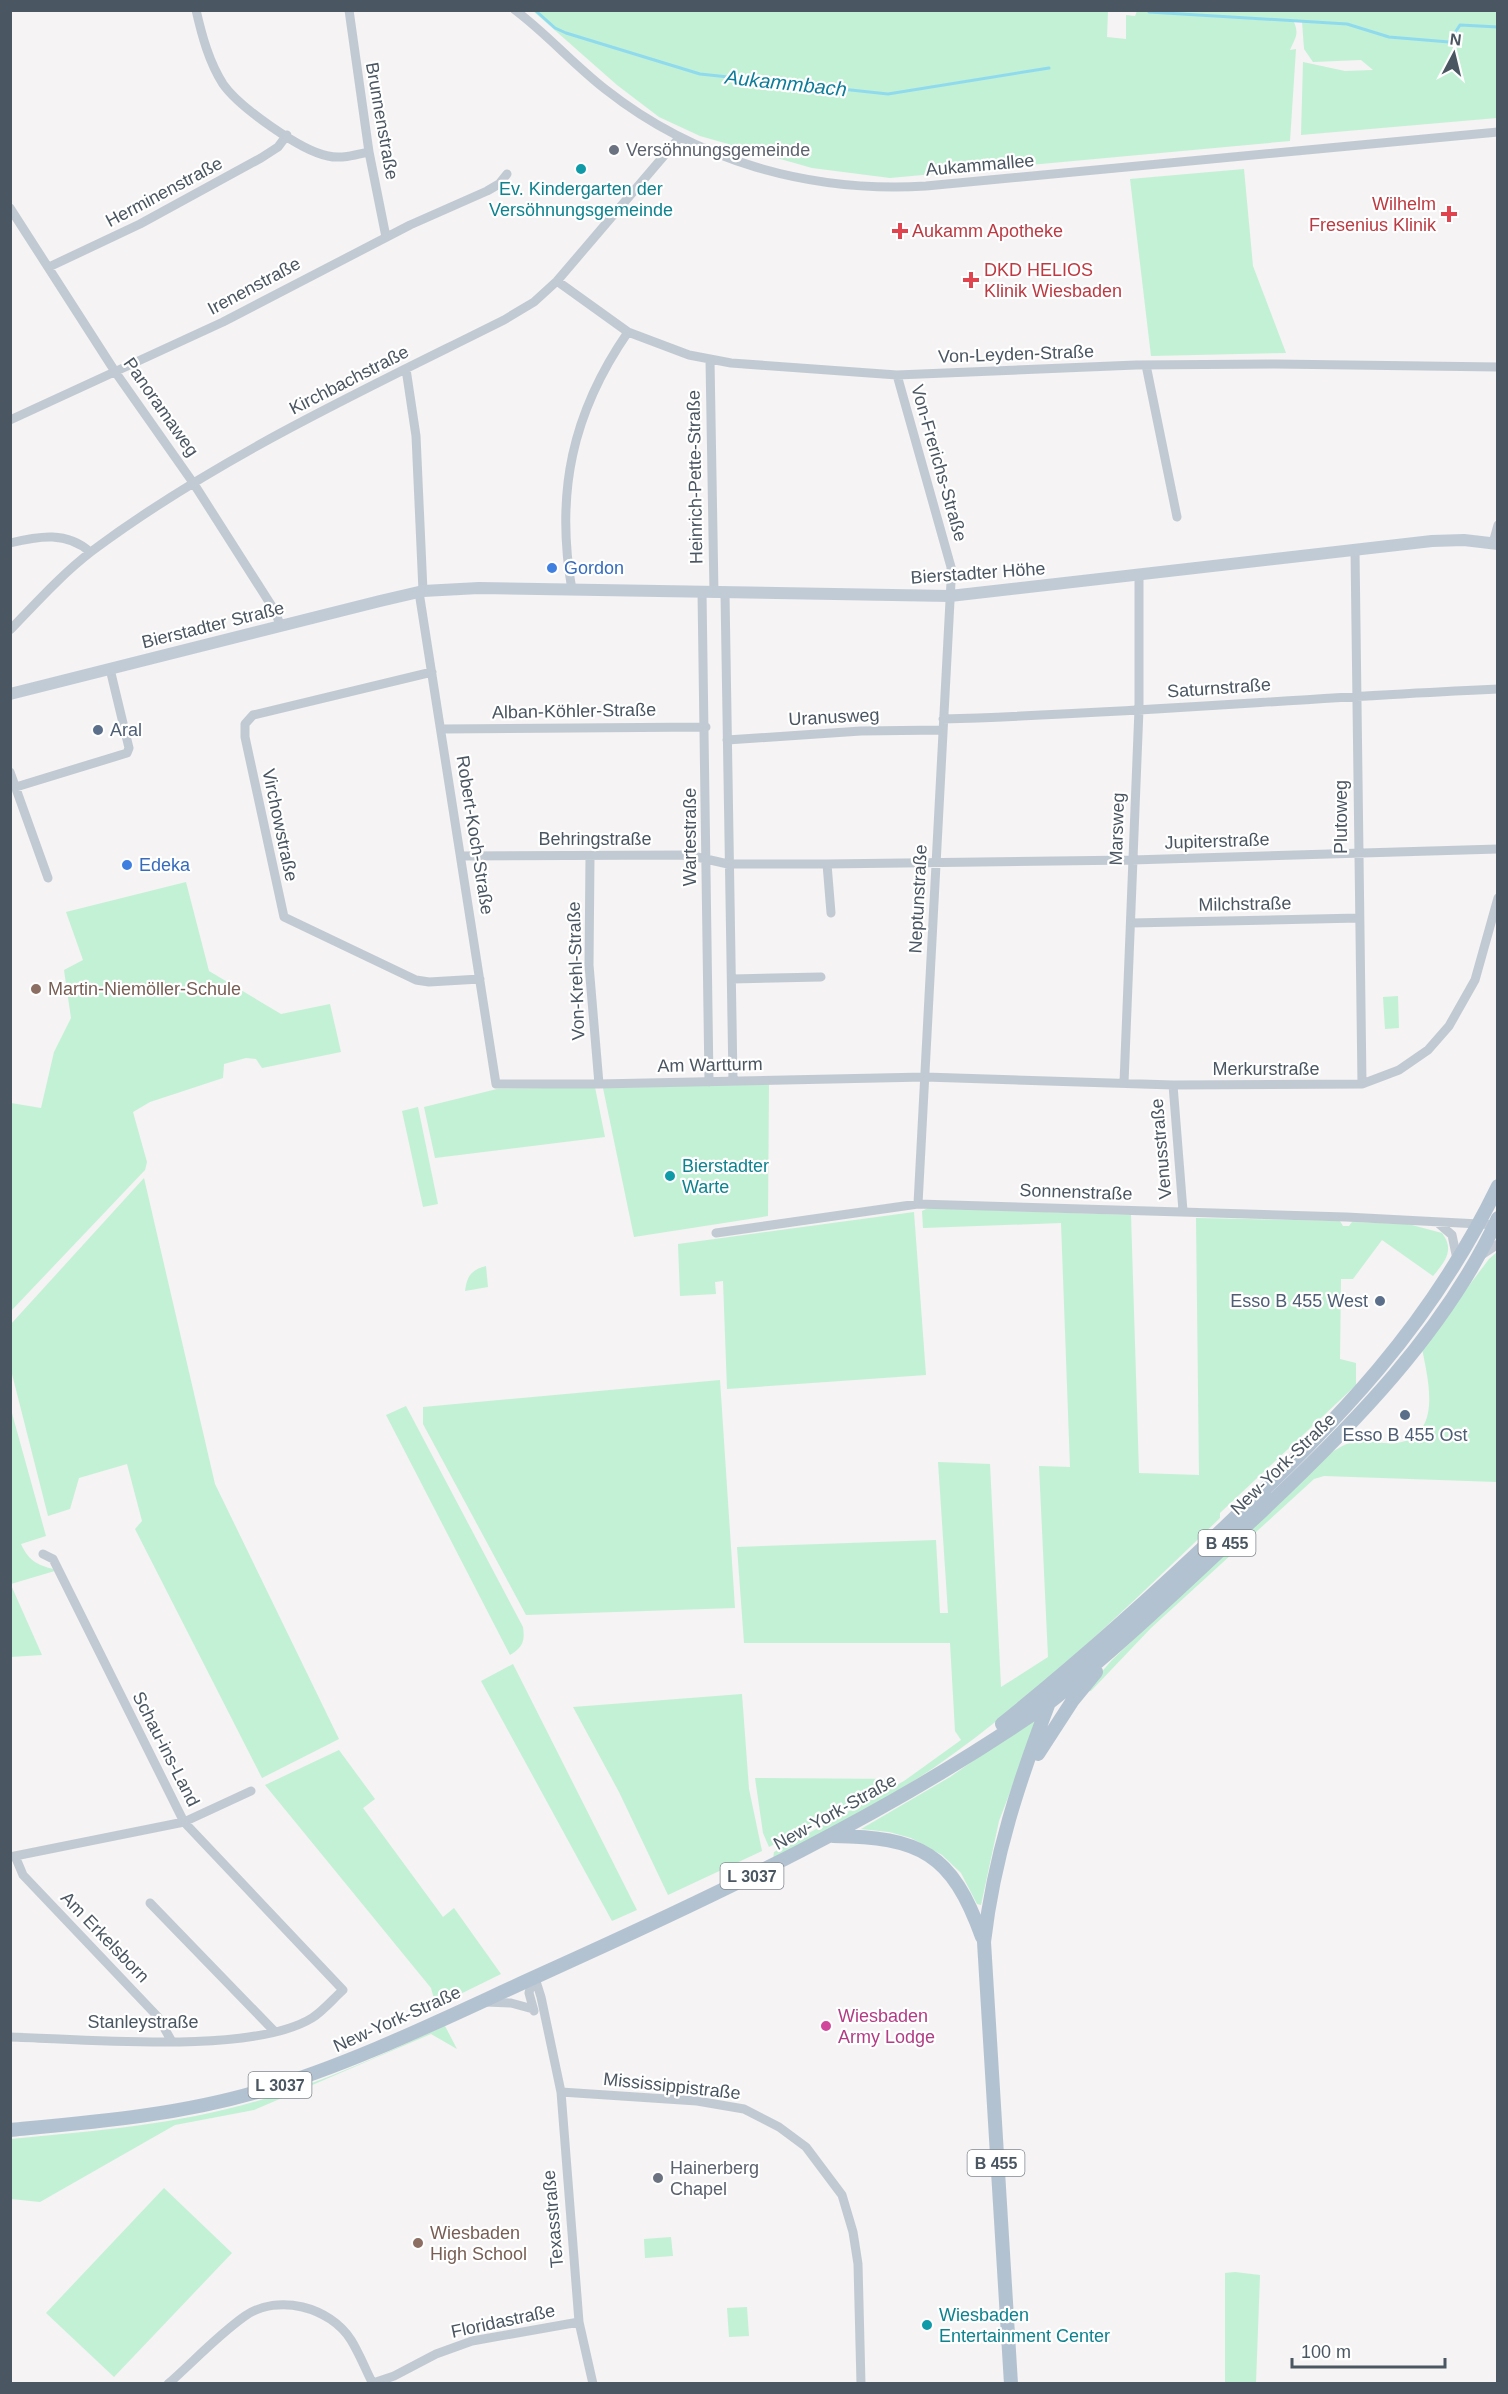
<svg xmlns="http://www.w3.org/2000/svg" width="1508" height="2394" font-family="Helvetica,sans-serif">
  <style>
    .green { fill: #c3f1d5 }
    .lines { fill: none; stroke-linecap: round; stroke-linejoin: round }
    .stream { stroke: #90daee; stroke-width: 3 }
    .street { stroke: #c1cad2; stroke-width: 9 }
    .secondary { stroke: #c1cbd6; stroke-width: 12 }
    .primary { stroke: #b3c2d1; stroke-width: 14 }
    .worship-dot { fill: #6b7280; stroke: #fff; stroke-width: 2 }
    .culture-dot { fill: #0f9aa8; stroke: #fff; stroke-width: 2 }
    .health-dot { fill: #e0444e; stroke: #fff; stroke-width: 2 }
    .shop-dot { fill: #3f7fe0; stroke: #fff; stroke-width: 2 }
    .service-dot { fill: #5c6f8a; stroke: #fff; stroke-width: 2 }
    .education-dot { fill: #8d6e63; stroke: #fff; stroke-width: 2 }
    .hotel-dot { fill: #d1479c; stroke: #fff; stroke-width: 2 }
    .labels { text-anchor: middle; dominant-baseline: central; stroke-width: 4.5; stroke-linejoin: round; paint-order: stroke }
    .shield { fill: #fff; stroke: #808990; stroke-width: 1.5 }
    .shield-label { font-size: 16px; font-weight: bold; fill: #4a5661 }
    .street-label { font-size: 18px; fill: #4a5661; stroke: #fff }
    .worship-label { font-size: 18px; fill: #5b616d; stroke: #fff; text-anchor: start }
    .culture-label { font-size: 18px; fill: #0d838f; stroke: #fff; text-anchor: start }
    .health-label { font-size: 18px; fill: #be3a42; stroke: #fff; text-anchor: start }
    .shop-label { font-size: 18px; fill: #366cbe; stroke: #fff; text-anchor: start }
    .service-label { font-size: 18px; fill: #4e5e75; stroke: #fff; text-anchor: start }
    .education-label { font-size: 18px; fill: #785e54; stroke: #fff; text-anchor: start }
    .hotel-label { font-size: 18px; fill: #b23c85; stroke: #fff; text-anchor: start }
    .water-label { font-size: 20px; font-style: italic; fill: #0c7c9b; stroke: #fff }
  </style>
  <rect width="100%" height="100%" fill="#f5f3f3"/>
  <!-- green -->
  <path class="green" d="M1216 10 1497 11V118L1301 135 1303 62 1345 71 1373 70 1361 60 1313 62 1304 49 1302 21 1293 20C1300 34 1295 38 1290 50L1296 49 1290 141 890 178 812 168 700 136 659 117 617 85 533 11H1108L1107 37 1126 39V15L1135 16 1137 11Z
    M1244 169 1253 266 1286 353 1151 356 1130 179Z
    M186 882 209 971 281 1014 330 1004 341 1052 262 1068 256 1059 246 1058 224 1064 223 1078 150 1102 133 1112 147 1162 145 1170 11 1311V1103L41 1108 54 1052 71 1018 64 970 83 960 66 912Z
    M1398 996 1399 1028 1385 1029 1383 997Z
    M769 1084 768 1216 634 1237 603 1088Z
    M595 1087 605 1137 435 1158 424 1107 497 1089Z
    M418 1107 438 1204 423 1207 402 1111Z
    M144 1178 215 1484 339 1739 262 1778 135 1529 142 1521 127 1464 79 1478 70 1509 48 1516 11 1370V1324Z
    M928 1208 1131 1215 1139 1473 1199 1475 1196 1218 1340 1221 1343 1226H1349L1352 1222 1408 1224 1442 1233C1455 1250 1445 1262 1433 1276L1382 1240 1353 1279H1341L1340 1359 1356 1363V1385L1220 1513V1518C1130 1605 1035 1698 932 1769 881 1803 827 1830 773 1859L774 1852 904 1781 961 1740 955 1731 950 1643H744L737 1547 936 1540 940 1613H948L938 1462 990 1464 1001 1687 1048 1657 1039 1466 1070 1467 1061 1223 923 1228 922 1211Z
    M914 1212 926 1375 727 1389 723 1281 715 1282 716 1294 680 1296 678 1244Z
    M1497 1252V1482L1324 1476 1314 1479 1151 1628 1091 1691 1084 1692 1112 1660 1324 1457C1333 1452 1343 1444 1353 1442 1369 1439 1390 1447 1405 1441 1442 1428 1427 1376 1422 1348L1489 1259Z
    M486 1266 488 1287 465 1291C467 1276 471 1270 486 1266Z
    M720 1380 735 1608 526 1615 423 1424V1407Z
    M10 1406 46 1536 21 1544C29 1562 39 1566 58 1570L11 1584Z
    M406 1406 523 1627C525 1641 523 1647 510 1655L386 1415Z
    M10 1585H11L42 1655 11 1657Z
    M513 1664 637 1910 612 1921 481 1681Z
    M742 1694 749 1789 762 1851 668 1895 619 1792 573 1707Z
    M1040 1714 999 1821 981 1905 977 1904 961 1873 942 1855 911 1838 889 1832 861 1829 950 1777Z
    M339 1750 375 1799 363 1808 443 1917 454 1908 501 1974 436 2006 431 1988 265 1785Z
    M755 1778 897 1779 769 1847 763 1833Z
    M445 2026 457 2049 431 2034 254 2110 175 2125 40 2202 11 2199V2139C97 2131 184 2124 267 2098 329 2080 387 2052 445 2026Z
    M164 2188 232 2253 114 2377 46 2313Z
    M671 2237 673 2256 645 2258 644 2239Z
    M1235 2272 1260 2275 1256 2383H1225V2273Z
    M747 2307 749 2336 729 2337 727 2308Z"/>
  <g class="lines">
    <!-- stream -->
    <path class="stream" d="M535 10 555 28 566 33 700 74 888 94 1049 68
      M1149 12 1347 24 1389 37 1449 42 1460 25 1498 27"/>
    <!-- street -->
    <path class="street" d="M196 10C202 36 209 62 223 84 239 107 301 151 328 156 341 159 356 155 369 152
      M349 10 369 152 386 237
      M515 10C547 34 573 64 605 89 696 161 810 193 926 186L1498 132
      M10 208 116 373 194 484 273 608 281 626
      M49 267 140 224 261 158 278 147 287 135
      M557 281 628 332 689 355 731 363 897 375 1136 365 1276 364 1498 367
      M710 360 714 593
      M1146 365 1177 517
      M406 369 416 436 423 591
      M897 375 951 567V582L918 1204
      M10 420 223 322 410 225 487 191 499 184 507 174
      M10 543C39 536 67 531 90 552
      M1493 543 1498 525
      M1355 550 1362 1084
      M572 590C555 493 572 413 628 332
      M419 592 496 1084H599L925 1077 1173 1085 1362 1084 1399 1070 1428 1050 1449 1026 1475 980 1498 898
      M702 592 709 1082
      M725 593 733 1081
      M10 630C36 603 62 574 92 551 218 457 364 390 504 320L534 302 557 281 680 137
      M432 672 253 715 245 724V737L284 917 416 980 429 982 480 979
      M943 719C1128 714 1313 697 1498 689
      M442 729 706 727
      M727 740 861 731 942 730
      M10 772 48 878
      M16 787 127 753 129 748 110 669
      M462 856 688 855 728 864H827L1132 860 1498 849
      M590 857 589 965 599 1084
      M827 864 831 913
      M1131 923 1359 918
      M732 979 821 977
      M1124 1083 1139 709V575
      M1173 1085 1183 1211
      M1437 1222 1452 1235 1457 1259
      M716 1233 918 1204 1346 1217 1498 1225
      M1480 1256 1498 1244
      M15 1856 23 1875 158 2017 171 2040
      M10 1857 184 1822 251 1791
      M150 1903 275 2032
      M535 1978 541 1997 561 2092 579 2322 593 2384
      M532 1979 529 1993 534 2011
      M486 2002 511 2003 533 2009
      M10 2037C84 2039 252 2055 312 2018 323 2011 333 1999 343 1990L184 1822 53 1559 43 1554
      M561 2092 697 2101 744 2109 779 2127 806 2147 842 2195 853 2232 858 2264 861 2384
      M168 2384C193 2362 218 2335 245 2316 278 2293 330 2307 351 2340 359 2353 365 2368 372 2382
      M370 2384 394 2376 436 2354 472 2341 579 2322"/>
    <!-- secondary -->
    <path class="secondary" d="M10 694 380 601 423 591 479 588 950 596 1432 541 1464 540 1498 544"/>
    <!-- primary -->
    <path class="primary" d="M1002 1724C1080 1661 1155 1594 1227 1525 1339 1419 1429 1328 1498 1186
      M1038 1754 1073 1700 1096 1672
      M833 1836C920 1837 952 1853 982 1937
      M10 2130C95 2122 179 2115 260 2091 358 2062 451 2015 544 1973 717 1895 889 1814 1046 1705 1063 1693 1078 1678 1094 1665 1152 1616 1206 1563 1261 1512 1352 1426 1445 1332 1498 1218
      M1011 2384 984 1942C994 1856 1019 1781 1050 1700"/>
  </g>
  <!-- markers -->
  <g class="worship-dot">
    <circle cx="614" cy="150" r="6"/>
    <circle cx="658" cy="2178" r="6"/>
  </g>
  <g class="culture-dot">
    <circle cx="581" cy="169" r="6"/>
    <circle cx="670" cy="1176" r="6"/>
    <circle cx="927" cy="2325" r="6"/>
  </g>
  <g class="health-dot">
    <path d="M1446 205h6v6h6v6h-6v6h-6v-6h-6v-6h6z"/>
    <path d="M897 222h6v6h6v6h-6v6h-6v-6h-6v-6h6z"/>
    <path d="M968 271h6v6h6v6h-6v6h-6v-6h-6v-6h6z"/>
  </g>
  <g class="shop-dot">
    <circle cx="552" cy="568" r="6"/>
    <circle cx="127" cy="865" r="6"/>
  </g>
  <g class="service-dot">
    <circle cx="98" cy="730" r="6"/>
    <circle cx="1380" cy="1301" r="6"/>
    <circle cx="1405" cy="1415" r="6"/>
  </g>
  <g class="education-dot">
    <circle cx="36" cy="989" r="6"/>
    <circle cx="418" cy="2243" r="6"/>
  </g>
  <circle class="hotel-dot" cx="826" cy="2026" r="6"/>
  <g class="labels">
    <!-- shield labels -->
    <g class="shield">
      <rect x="1198.5" y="1530" width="57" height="26" rx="4.5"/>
      <rect x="720.5" y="1863" width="63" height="26" rx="4.5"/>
      <rect x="248.5" y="2072" width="63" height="26" rx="4.5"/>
      <rect x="967.5" y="2150" width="57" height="26" rx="4.5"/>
    </g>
    <g class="shield-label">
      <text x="1227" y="1543">B 455</text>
      <text x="752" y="1876">L 3037</text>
      <text x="280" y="2085">L 3037</text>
      <text x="996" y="2163">B 455</text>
    </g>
    <!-- street labels -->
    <g class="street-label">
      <text transform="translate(382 121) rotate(80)">Brunnenstraße</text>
      <text transform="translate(980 165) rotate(-5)">Aukammallee</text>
      <text transform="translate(164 192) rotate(-28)">Herminenstraße</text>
      <text transform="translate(254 286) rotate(-28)">Irenenstraße</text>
      <text transform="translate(1016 354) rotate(-2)">Von-Leyden-Straße</text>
      <text transform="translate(349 380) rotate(-27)">Kirchbachstraße</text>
      <text transform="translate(161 407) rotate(55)">Panoramaweg</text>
      <text transform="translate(939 463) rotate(74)">Von-Frerichs-Straße</text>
      <text transform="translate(695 477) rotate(-91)">Heinrich-Pette-Straße</text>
      <text transform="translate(978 573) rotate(-4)">Bierstadter Höhe</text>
      <text transform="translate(213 625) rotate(-14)">Bierstadter Straße</text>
      <text transform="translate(1219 688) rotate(-4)">Saturnstraße</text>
      <text transform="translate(574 711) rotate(-1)">Alban-Köhler-Straße</text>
      <text transform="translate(834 717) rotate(-3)">Uranusweg</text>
      <text transform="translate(1341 817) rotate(-90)">Plutoweg</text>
      <text transform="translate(280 825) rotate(78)">Virchowstraße</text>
      <text transform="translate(1117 829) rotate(-88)">Marsweg</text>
      <text transform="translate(475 835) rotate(81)">Robert-Koch-Straße</text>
      <text transform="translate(690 837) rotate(-90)">Wartestraße</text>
      <text x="595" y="839">Behringstraße</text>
      <text transform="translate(1217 841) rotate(-2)">Jupiterstraße</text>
      <text transform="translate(918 899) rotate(-87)">Neptunstraße</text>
      <text transform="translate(1245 904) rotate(-1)">Milchstraße</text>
      <text transform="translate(576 971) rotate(-92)">Von-Krehl-Straße</text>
      <text transform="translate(710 1065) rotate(-1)">Am Wartturm</text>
      <text x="1266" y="1069">Merkurstraße</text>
      <text transform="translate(1161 1149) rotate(-95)">Venusstraße</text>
      <text transform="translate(1076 1192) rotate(2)">Sonnenstraße</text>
      <text transform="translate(1283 1464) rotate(-44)">New-York-Straße</text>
      <text transform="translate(166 1749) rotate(63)">Schau-ins-Land</text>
      <text transform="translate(835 1812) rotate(-29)">New-York-Straße</text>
      <text transform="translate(105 1937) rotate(46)">Am Erkelsborn</text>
      <text transform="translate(397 2019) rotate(-24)">New-York-Straße</text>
      <text x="143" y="2022">Stanleystraße</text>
      <text transform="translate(672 2086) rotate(6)">Mississippistraße</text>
      <text transform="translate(553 2219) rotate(-95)">Texasstraße</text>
      <text transform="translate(503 2321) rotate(-12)">Floridastraße</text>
    </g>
    <!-- worship labels -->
    <g class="worship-label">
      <text x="626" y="150">Versöhnungsgemeinde</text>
      <text x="670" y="2168">Hainerberg<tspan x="670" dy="21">Chapel</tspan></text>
    </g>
    <!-- culture labels -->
    <g class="culture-label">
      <text x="581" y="189" text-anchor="middle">Ev. Kindergarten der<tspan x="581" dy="21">Versöhnungsgemeinde</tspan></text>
      <text x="682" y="1166">Bierstadter<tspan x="682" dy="21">Warte</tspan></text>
      <text x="939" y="2315">Wiesbaden<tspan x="939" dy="21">Entertainment Center</tspan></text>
    </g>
    <!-- health labels -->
    <g class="health-label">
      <text x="1436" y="204" text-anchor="end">Wilhelm<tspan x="1436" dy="21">Fresenius Klinik</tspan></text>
      <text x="912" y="231">Aukamm Apotheke</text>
      <text x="984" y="270">DKD HELIOS<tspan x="984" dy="21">Klinik Wiesbaden</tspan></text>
    </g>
    <!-- shop labels -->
    <g class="shop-label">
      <text x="564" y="568">Gordon</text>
      <text x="139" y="865">Edeka</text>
    </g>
    <!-- service labels -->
    <g class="service-label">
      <text x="110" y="730">Aral</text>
      <text x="1368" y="1301" text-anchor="end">Esso B 455 West</text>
      <text x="1405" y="1435" text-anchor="middle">Esso B 455 Ost</text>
    </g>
    <!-- education labels -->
    <g class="education-label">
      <text x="48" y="989">Martin-Niemöller-Schule</text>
      <text x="430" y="2233">Wiesbaden<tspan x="430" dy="21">High School</tspan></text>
    </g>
    <!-- hotel labels -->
    <g class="hotel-label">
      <text x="838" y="2016">Wiesbaden<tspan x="838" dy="21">Army Lodge</tspan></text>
    </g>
    <!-- water labels -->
    <g class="water-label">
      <text transform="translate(786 83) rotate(6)">Aukammbach</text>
    </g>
  </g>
  <!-- border -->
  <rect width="1508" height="2394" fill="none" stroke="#4a5661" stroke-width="24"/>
  <!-- north arrow -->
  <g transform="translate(1454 54) rotate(7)" stroke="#ffffff" stroke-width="4.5" paint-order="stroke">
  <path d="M0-4.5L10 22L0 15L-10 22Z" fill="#4a5661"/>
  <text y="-9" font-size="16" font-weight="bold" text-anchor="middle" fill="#4a5661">N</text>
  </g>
  <!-- scale -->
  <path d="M1292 2358v9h153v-9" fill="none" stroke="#4a5661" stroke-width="3"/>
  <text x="1301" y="2358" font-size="18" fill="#4a5661" stroke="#ffffff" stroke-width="4.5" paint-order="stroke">100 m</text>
</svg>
